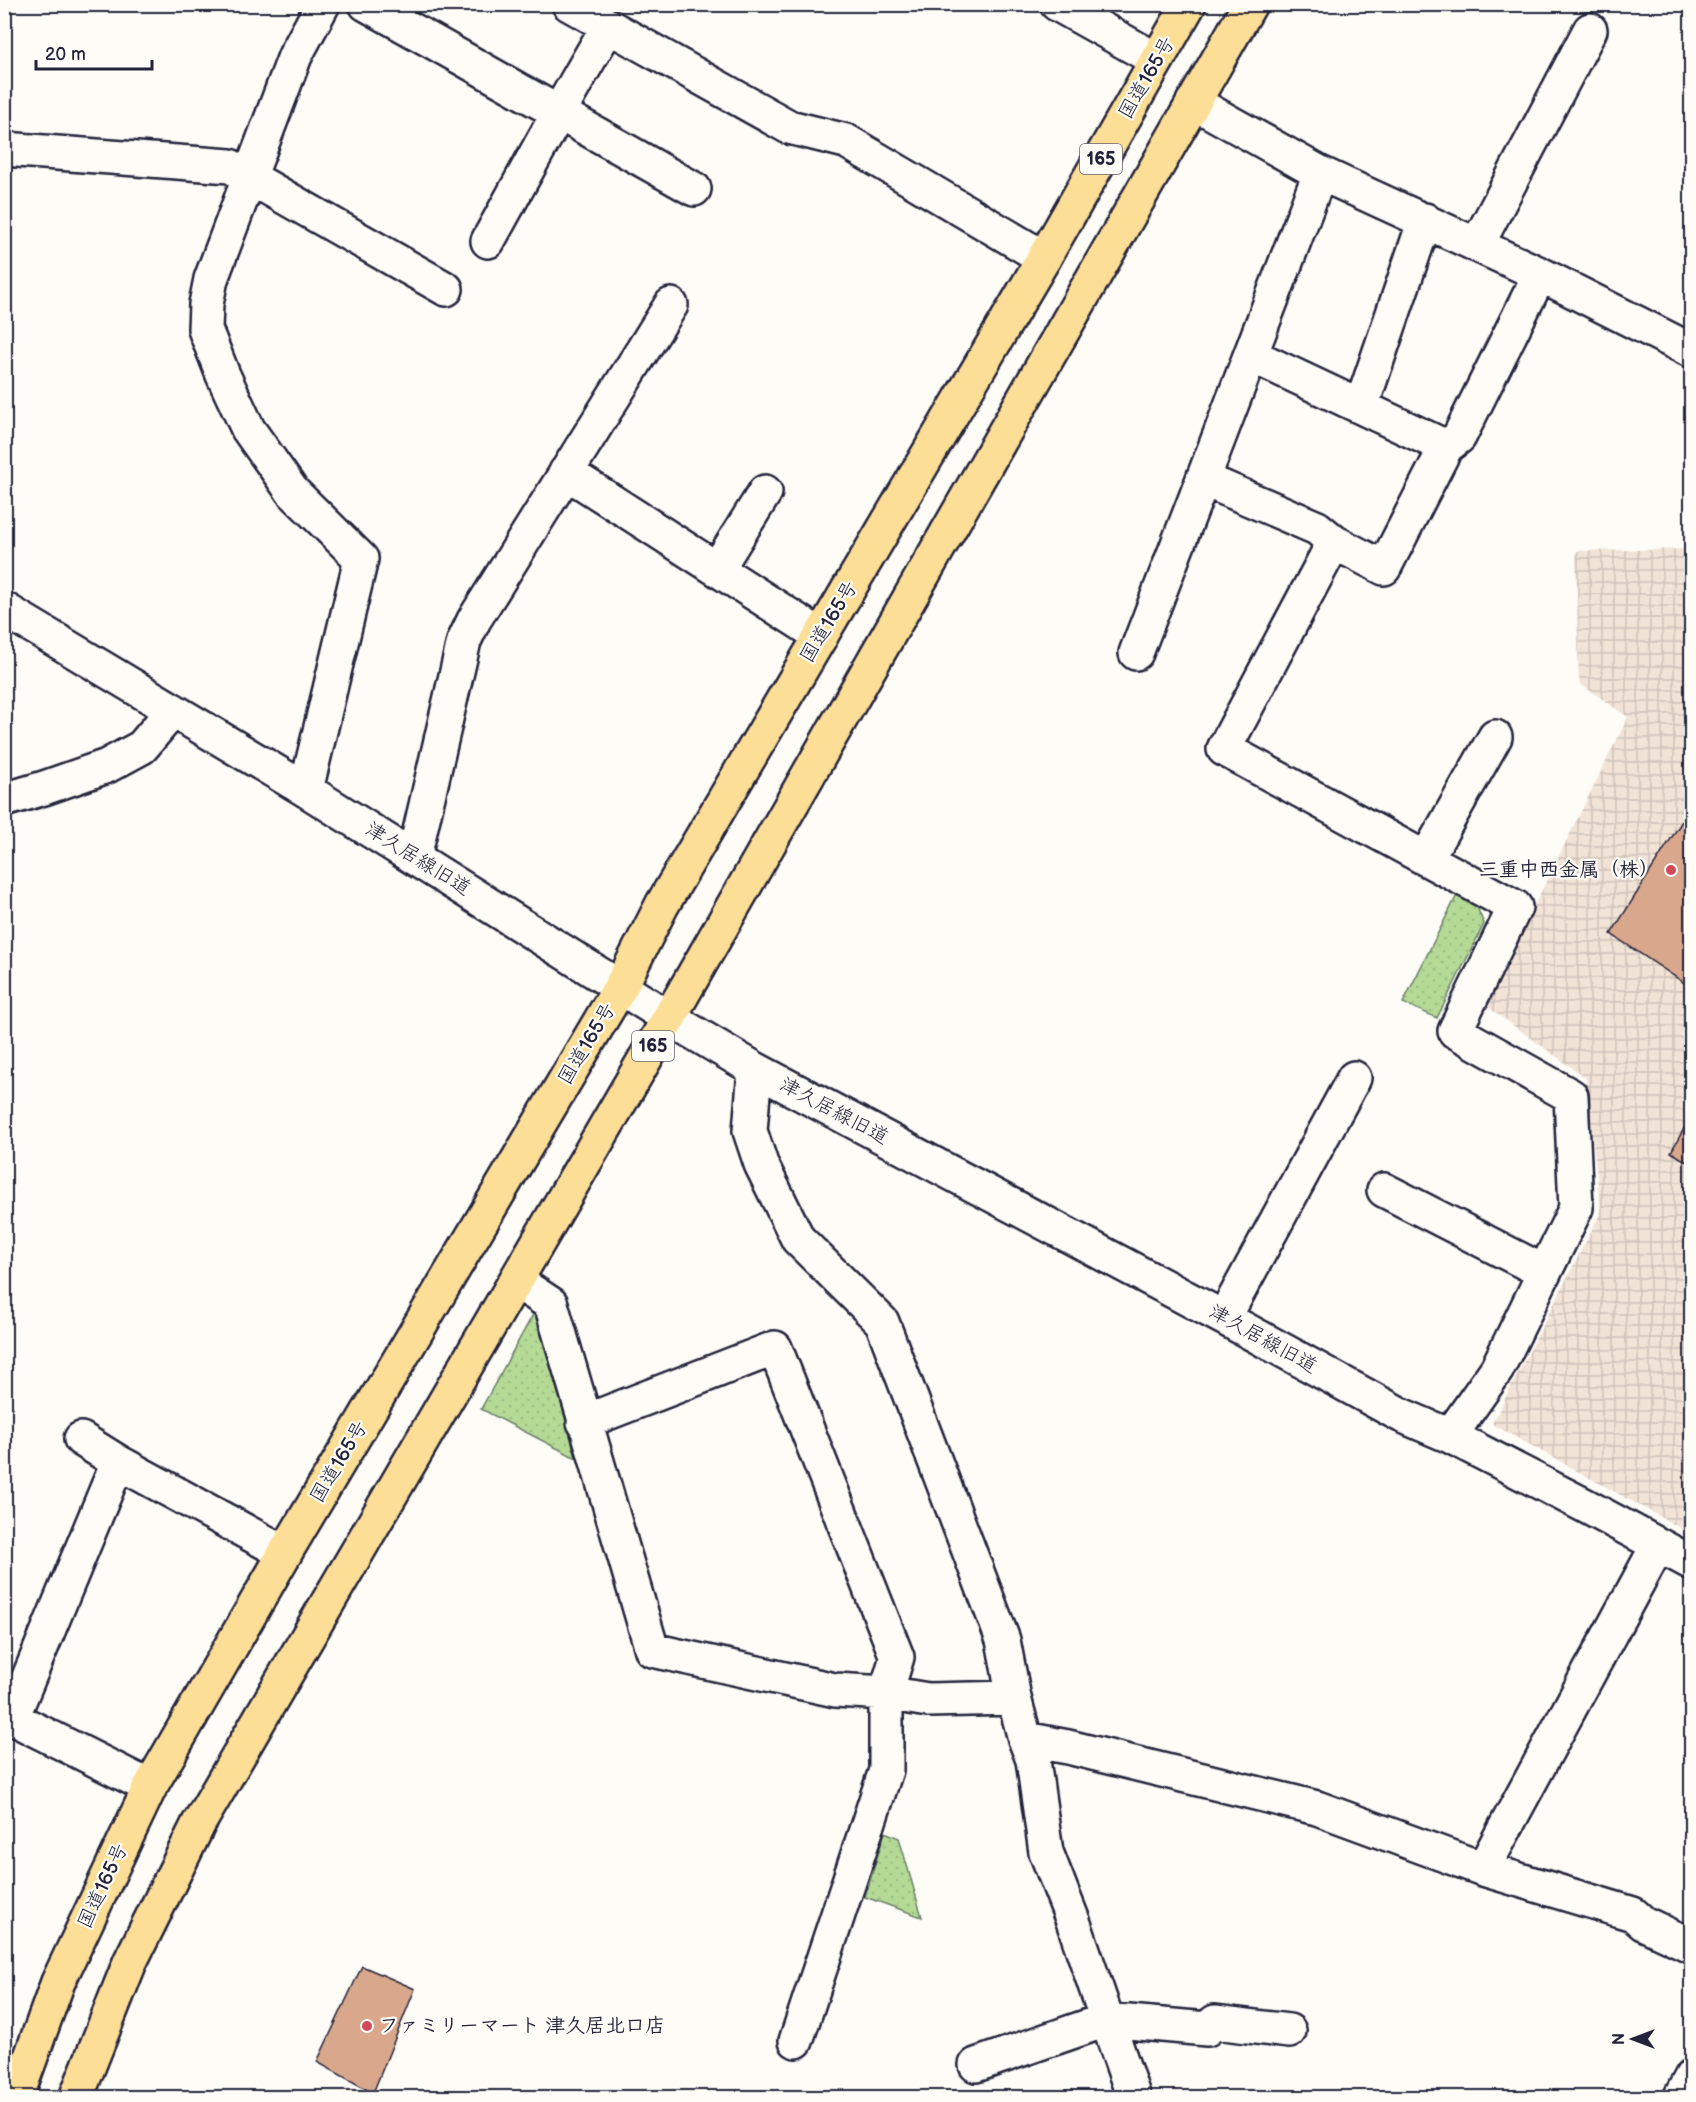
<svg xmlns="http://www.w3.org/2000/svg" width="1696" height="2102" font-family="'Balsamiq Sans','Klee One',sans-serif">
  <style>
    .industrial { fill: url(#industrial-grid) }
    .grass { fill: url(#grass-dots); stroke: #6b7e68; stroke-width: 1.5 }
    .building { fill: #d9a88c; stroke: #22223b; stroke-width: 1.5 }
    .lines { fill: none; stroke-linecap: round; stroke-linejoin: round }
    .minor-casing { stroke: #22223b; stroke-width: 38 }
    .highway-casing { stroke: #22223b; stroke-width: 38 }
    .minor { stroke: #fdfcf7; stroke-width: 33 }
    .highway { stroke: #fdde96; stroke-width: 33 }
    .poi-dot { fill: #d1495b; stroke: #fdfcf7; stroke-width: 2 }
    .labels { text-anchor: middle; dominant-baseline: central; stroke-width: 4.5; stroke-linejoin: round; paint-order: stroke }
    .shield { fill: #fdfcf7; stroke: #646373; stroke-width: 1.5 }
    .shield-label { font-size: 18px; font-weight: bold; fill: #22223b }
    .street-label { font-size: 20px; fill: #22223b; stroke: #fdfcf7 }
    .poi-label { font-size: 20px; font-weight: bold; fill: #22223b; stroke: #fdfcf7; text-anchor: end }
  </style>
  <defs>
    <pattern id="industrial-grid" width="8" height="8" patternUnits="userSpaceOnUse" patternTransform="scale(1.5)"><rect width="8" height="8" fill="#f2e3d7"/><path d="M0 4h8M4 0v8" fill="none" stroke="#cfc2b9"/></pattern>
    <pattern id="grass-dots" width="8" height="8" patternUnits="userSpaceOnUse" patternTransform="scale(1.5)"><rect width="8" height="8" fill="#b4da96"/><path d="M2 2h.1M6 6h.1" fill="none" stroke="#9abb82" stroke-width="1.8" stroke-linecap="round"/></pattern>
  </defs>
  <rect width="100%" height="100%" fill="#fdfcf7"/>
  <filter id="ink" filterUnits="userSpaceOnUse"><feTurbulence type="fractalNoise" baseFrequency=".0167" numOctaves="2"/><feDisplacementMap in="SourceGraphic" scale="12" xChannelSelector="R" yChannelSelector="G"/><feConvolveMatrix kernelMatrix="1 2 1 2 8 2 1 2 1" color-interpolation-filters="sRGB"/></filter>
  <g filter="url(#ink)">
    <!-- industrial -->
    <path class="industrial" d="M1691 549V1534L1492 1424 1601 1212 1586 1078 1485 1005 1628 717 1579 683 1576 551Z"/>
    <!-- grass -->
    <path class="grass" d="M1457 895 1477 907 1484 924 1437 1018 1403 1003Z
      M536 1309 576 1458 481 1409Z
      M885 1832 899 1838 922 1917 865 1897Z"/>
    <!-- building -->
    <path class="building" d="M1692 805V988L1611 934Z
      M1692 1114V1165L1671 1152Z
      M362 1966 415 1989 373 2093 317 2062Z"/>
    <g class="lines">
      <!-- minor casing -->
      <g class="minor-casing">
        <path id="minor" d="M366 4 694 189
          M569 4 789 127 846 141 1044 258
          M1057 4 1157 60
          M1193 102 1320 173 1540 274 1692 351
          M4 149 230 166 446 289
          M1320 173 1203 479 1317 528 1334 542
          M488 241C528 169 566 97 608 27
          M1477 245 1590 30
          M1251 355 1446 447
          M1361 407 1425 220
          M566 472 821 636
          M717 569 765 492
          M4 609 306 790 669 1018 755 1069 1224 1318 1401 1415 1450 1436 1584 1505 1692 1563
          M1136 653 1203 479
          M306 790 361 559 292 491 248 429 223 375 205 329 206 304 211 279 295 56 323 4
          M4 800 44 788 107 766 142 747 173 710
          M414 857 464 641 474 620 671 305
          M1426 859 1495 737
          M755 1069 750 1131 761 1164 798 1239 882 1322 1003 1640 1014 1698 1025 1739 1033 1760 1046 1852 1073 1921 1134 2098
          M1384 1190 1544 1272
          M516 1281 551 1304 652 1650 835 1690 886 1693 897 1657 775 1348 584 1422
          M1224 1318 1354 1078
          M1450 1436 1497 1369 1576 1208 1571 1096 1455 1031 1515 907 1224 749 1334 542 1384 568 1446 447 1459 437 1540 274
          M81 1439 118 1462 285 1553
          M4 1714 150 1787
          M12 1718 118 1462
          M1025 1739 1068 1747 1317 1808 1483 1869 1633 1914 1643 1923 1692 1946
          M1483 1869 1658 1545
          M796 2041 886 1770V1693L928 1700 1014 1698
          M976 2065 1106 2020 1207 2029 1215 2022 1289 2031
          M1680 2098 1692 2076"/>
      </g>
      <!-- highway casing -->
      <g class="highway-casing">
        <path id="highway" d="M16 2098 58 1982 150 1787 285 1553 621 986 662 905 1044 258 1189 4
          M76 2098 130 1962 199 1823 669 1018 1250 4"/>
      </g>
      <!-- minor -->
      <use href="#minor" class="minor"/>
      <!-- highway -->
      <use href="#highway" class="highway"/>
    </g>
  </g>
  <!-- markers -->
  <g class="poi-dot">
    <circle cx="1671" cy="870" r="6"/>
    <circle cx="367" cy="2026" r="6"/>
  </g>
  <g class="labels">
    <!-- shield labels -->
    <g class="shield">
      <rect x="1080" y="144" width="42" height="30" rx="4.5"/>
      <rect x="632" y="1031" width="42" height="30" rx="4.5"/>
    </g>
    <g class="shield-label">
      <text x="1101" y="159">165</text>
      <text x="653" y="1046">165</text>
    </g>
    <!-- street labels -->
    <g class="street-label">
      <text transform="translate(1147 78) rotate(-60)">国道165号</text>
      <text transform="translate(829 622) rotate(-59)">国道165号</text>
      <text transform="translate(418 859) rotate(32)">津久居線旧道</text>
      <text transform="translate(587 1044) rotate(-59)">国道165号</text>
      <text transform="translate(834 1111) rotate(28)">津久居線旧道</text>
      <text transform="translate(1263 1339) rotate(29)">津久居線旧道</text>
      <text transform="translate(339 1462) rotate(-59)">国道165号</text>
      <text transform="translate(103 1886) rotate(-65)">国道165号</text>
    </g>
    <!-- poi labels -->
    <g class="poi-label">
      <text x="1659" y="870">三重中西金属（株）</text>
      <text x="379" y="2026" text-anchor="start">ファミリーマート 津久居北口店</text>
    </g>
  </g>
  <!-- margin -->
  <rect width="1696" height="2102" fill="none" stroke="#fdfcf7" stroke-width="24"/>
  <rect x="12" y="12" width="1672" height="2078" fill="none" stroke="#22223b" stroke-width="2" filter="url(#ink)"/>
  <!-- north arrow -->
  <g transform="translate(1633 2039) rotate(270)" stroke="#fdfcf7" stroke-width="4.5" paint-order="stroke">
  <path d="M0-4.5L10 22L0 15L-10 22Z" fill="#22223b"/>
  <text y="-9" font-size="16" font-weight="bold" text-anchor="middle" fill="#22223b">N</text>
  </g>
  <!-- scale -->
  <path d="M36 60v9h116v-9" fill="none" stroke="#22223b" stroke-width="3"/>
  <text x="45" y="60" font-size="18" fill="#22223b" stroke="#fdfcf7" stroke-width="4.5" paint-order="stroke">20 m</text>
</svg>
